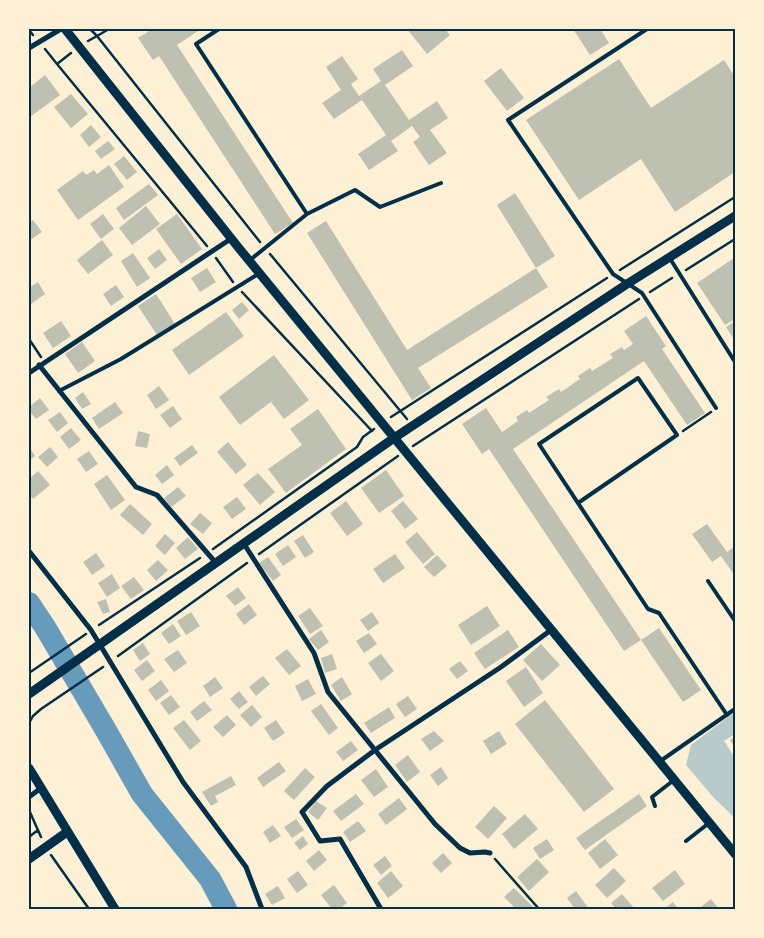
<svg xmlns="http://www.w3.org/2000/svg" width="764" height="938" font-family="'Work Sans',sans-serif">
  <style>
    .green { fill: #b9caca }
    .lines { fill: none; stroke-linecap: round; stroke-linejoin: round }
    .river { stroke: #669bbc; stroke-width: 22 }
    .building { fill: #bec0b2 }
    .path { stroke: #003049; stroke-width: 2.5 }
    .service { stroke: #003049; stroke-width: 4 }
    .minor { stroke: #003049; stroke-width: 5 }
    .tertiary { stroke: #003049; stroke-width: 9 }
    .neatline { fill: none; stroke: #003049; stroke-width: 2 }
  </style>
  <rect width="100%" height="100%" fill="#fdf0d5"/>
  <!-- green -->
  <path class="green" d="M735 712V734L724 741 735 758V818L714 798 686 765 691 745Z"/>
  <g class="lines">
    <!-- river -->
    <path class="river" d="M29 603 45 627 104 727 142 794 210 879 226 909"/>
  </g>
  <!-- building -->
  <path class="building" d="M152 29H201L177 45 293 223 275 234 159 56 153 60 138 38Z
    M407 29H445L450 35 427 54Z
    M573 29H600L609 43 590 55Z
    M402 50 413 66 385 85 409 120 437 101 448 118 430 130 447 153 429 165 413 142 420 137 412 126 391 141 398 151 369 170 358 154 386 135 362 100 334 119 322 103 341 90 326 67 342 56 358 79 351 84 359 96 381 81 373 69Z
    M619 59 651 108 724 60 735 77V172L675 212 641 159 579 200 526 120Z
    M501 68 524 98 507 111 484 81Z
    M45 75 60 95 30 117 29 115V88Z
    M71 94 88 114 71 128 54 107Z
    M91 125 101 137 89 147 80 135Z
    M108 141 115 149 101 159 95 151Z
    M124 156 137 172 127 180 114 164Z
    M109 165 124 187 78 220 57 190 83 171 86 175 94 170 97 174Z
    M149 184 158 195 124 220 116 208Z
    M515 193 555 256 536 268 548 287 418 368 431 388 412 400 307 233 326 221 407 350 536 268 497 205Z
    M146 206 160 224 132 245 119 228Z
    M103 214 114 229 101 239 90 224Z
    M177 214 202 249 181 264 156 229Z
    M33 220 42 232 29 241V223Z
    M102 240 113 255 88 274 77 260Z
    M159 249 167 260 155 269 147 258Z
    M133 253 150 278 137 287 121 261Z
    M734 258 735 261V319L725 325 697 283Z
    M207 268 216 282 200 292 191 278Z
    M38 282 45 294 31 304 29 301V288Z
    M116 285 124 297 111 306 103 294Z
    M156 294 175 324 157 335 138 306Z
    M242 302 249 310 239 319 232 310Z
    M226 312 244 336 189 375 172 350Z
    M646 316 666 346 662 349 705 413 687 425 644 361 513 449 641 640 624 651 489 449 482 454 462 424 486 408 502 432 518 421 516 417 527 410 529 413 549 400 546 397 559 389 561 392 580 379 578 376 590 368 592 371 613 358 610 354 622 347 624 350 633 344 624 331Z
    M61 321 71 336 53 348 43 333Z
    M735 321V341L726 327Z
    M82 342 95 361 78 373 65 354Z
    M274 355 309 400 284 419 271 402 240 425 219 397Z
    M159 386 169 400 156 409 147 395Z
    M83 392 91 404 82 409 75 398Z
    M40 398 49 410 36 419 29 410V407Z
    M115 402 123 413 99 429 92 418Z
    M173 406 182 419 170 428 160 415Z
    M318 409 346 449 286 493 268 469 302 445 290 429Z
    M60 412 68 423 57 432 48 420Z
    M71 428 81 440 69 449 60 437Z
    M138 431 150 434 147 448 135 446Z
    M228 442 247 465 236 474 217 452Z
    M192 445 198 453 180 466 174 458Z
    M29 447 35 456 29 461Z
    M50 447 58 457 47 467 38 457Z
    M89 451 98 464 86 472 77 459Z
    M167 465 174 475 162 484 155 475Z
    M386 470 404 496 379 513 361 488Z
    M38 471 50 485 33 499 29 494V479Z
    M258 473 275 492 260 505 243 485Z
    M107 475 125 500 111 510 94 484Z
    M178 487 186 496 171 507 164 498Z
    M237 497 246 509 232 519 223 507Z
    M346 501 363 524 347 536 330 513Z
    M403 501 418 519 405 529 391 511Z
    M130 504 152 524 143 535 120 515Z
    M200 513 212 523 203 534 190 524Z
    M707 524 727 552 735 546V576L721 556 712 562 692 534Z
    M417 532 435 554 423 564 405 542Z
    M165 534 175 543 165 555 155 546Z
    M303 535 314 552 305 558 294 541Z
    M188 537 198 549 185 559 176 548Z
    M288 545 296 557 283 566 275 554Z
    M96 553 105 566 92 575 83 562Z
    M395 554 405 568 383 583 373 569Z
    M437 555 447 566 434 577 424 567Z
    M268 557 281 575 273 581 259 563Z
    M158 560 168 570 156 581 147 570Z
    M112 574 120 588 107 597 98 583Z
    M134 577 144 590 131 599 121 586Z
    M238 587 246 598 235 606 226 596Z
    M106 599 110 612 103 614 97 602Z
    M249 604 257 615 244 625 236 614Z
    M487 606 500 626 471 645 458 625Z
    M310 608 323 626 310 634 298 616Z
    M191 612 200 626 186 635 177 621Z
    M372 612 379 623 368 631 360 620Z
    M173 624 181 636 169 644 161 633Z
    M659 628 701 690 683 702 641 640Z
    M321 630 329 642 318 650 309 639Z
    M508 630 519 647 485 669 474 653Z
    M369 633 377 644 364 653 356 641Z
    M143 643 150 654 140 661 133 650Z
    M541 644 560 665 542 681 523 660Z
    M287 649 301 666 289 675 275 658Z
    M178 650 187 663 174 672 164 659Z
    M332 654 337 669 325 673 321 658Z
    M381 654 394 671 381 681 368 663Z
    M147 660 155 671 142 681 134 670Z
    M460 661 468 671 457 679 449 669Z
    M526 667 543 693 524 707 506 681Z
    M263 676 270 684 256 696 249 687Z
    M215 677 223 688 210 697 203 686Z
    M342 677 352 694 341 701 331 685Z
    M308 679 316 694 302 701 295 686Z
    M161 680 169 691 156 701 148 690Z
    M239 691 248 702 239 709 230 699Z
    M171 695 180 707 169 715 160 703Z
    M408 696 417 709 405 717 396 704Z
    M545 700 614 789 584 812 515 724Z
    M204 701 212 710 197 721 190 712Z
    M321 704 338 728 329 735 311 711Z
    M252 705 262 717 251 727 240 715Z
    M389 707 395 718 371 733 364 723Z
    M227 715 236 725 223 737 213 727Z
    M184 720 201 741 190 750 173 728Z
    M276 720 285 733 273 741 264 728Z
    M434 731 444 741 430 751 421 739Z
    M499 731 507 744 491 754 483 741Z
    M735 736V748L730 740Z
    M351 741 358 750 343 761 336 752Z
    M408 755 420 772 407 782 395 765Z
    M279 762 286 771 263 787 257 778Z
    M441 767 448 778 438 786 430 775Z
    M305 768 315 777 294 800 284 791Z
    M376 769 388 787 374 797 361 780Z
    M231 776 236 785 215 796 218 802 211 806 202 792Z
    M356 794 364 804 341 821 333 811Z
    M639 794 647 806 585 850 576 838Z
    M399 798 407 809 386 825 378 814Z
    M316 801 327 808 318 820 308 812Z
    M494 806 507 818 488 839 475 827Z
    M525 814 538 829 514 849 502 834Z
    M296 819 304 830 292 838 284 827Z
    M358 821 366 831 350 842 343 832Z
    M273 825 281 836 270 843 263 832Z
    M303 836 308 844 300 850 294 843Z
    M547 839 554 850 540 859 533 848Z
    M605 839 618 855 600 869 588 853Z
    M319 850 327 860 314 871 306 861Z
    M443 853 452 863 441 873 432 863Z
    M385 856 392 866 381 875 373 865Z
    M537 859 549 872 529 891 517 877Z
    M614 868 626 881 607 898 595 885Z
    M675 870 685 884 663 901 652 888Z
    M298 871 308 885 297 893 287 879Z
    M391 871 403 886 388 898 377 883Z
    M334 885 347 903 339 909H332L321 895Z
    M278 886 285 898 272 905 265 894Z
    M514 888 535 909H516L504 897Z
    M576 891 589 909H575L567 898Z
    M622 894 635 909H616L611 903Z
    M711 899 719 909H698Z
    M673 902 678 909H664Z"/>
  <g class="lines">
    <!-- path -->
    <path class="path" d="M109 29 97 36 260 242
      M29 30 33 35
      M88 41 97 36 90 29
      M45 49 57 64 71 53
      M57 64 207 246
      M270 254 407 419
      M216 258 233 282
      M620 270 735 197
      M686 270 735 239
      M242 292 372 431
      M650 292 672 278
      M29 339 41 357
      M391 417 607 278
      M683 431 711 412
      M413 446 639 299
      M213 549 357 447 363 437 374 429
      M259 554 398 456
      M99 625 200 558
      M118 656 247 563
      M29 673 86 634
      M29 723 33 716 41 709 103 667
      M29 810 41 837
      M29 837 38 830
      M51 855 89 909
      M495 859 539 909"/>
    <!-- service -->
    <path class="service" d="M219 29 196 44 307 214
      M647 29 508 120 613 274 642 293 716 408
      M669 257 735 362
      M250 260 307 214 355 190 380 207 441 183
      M59 391 121 359 260 273
      M578 503 677 435 638 378 539 444 648 609 659 613 727 715
      M708 581 735 621
      M659 762 735 709
      M655 806 652 797 674 780
      M686 841 709 823"/>
    <!-- minor -->
    <path class="minor" d="M29 48 61 29
      M39 365 136 487 157 495 216 563
      M29 373 232 238
      M244 544 314 653 328 692 435 824 460 848 470 853 485 852 490 853
      M29 551 91 630 183 782 246 867 262 909
      M29 797 41 788
      M381 909 340 839 320 841 302 812 327 786 375 750 501 667 551 630"/>
    <!-- tertiary -->
    <path class="tertiary" d="M65 29 238 247 735 854
      M29 694 394 438 627 284 735 216
      M29 768 115 909
      M29 859 67 832"/>
  </g>
  <!-- border -->
  <rect width="764" height="938" fill="none" stroke="#fdf0d5" stroke-width="60"/>
  <rect x="30" y="30" width="704" height="878" class="neatline"/>
</svg>
